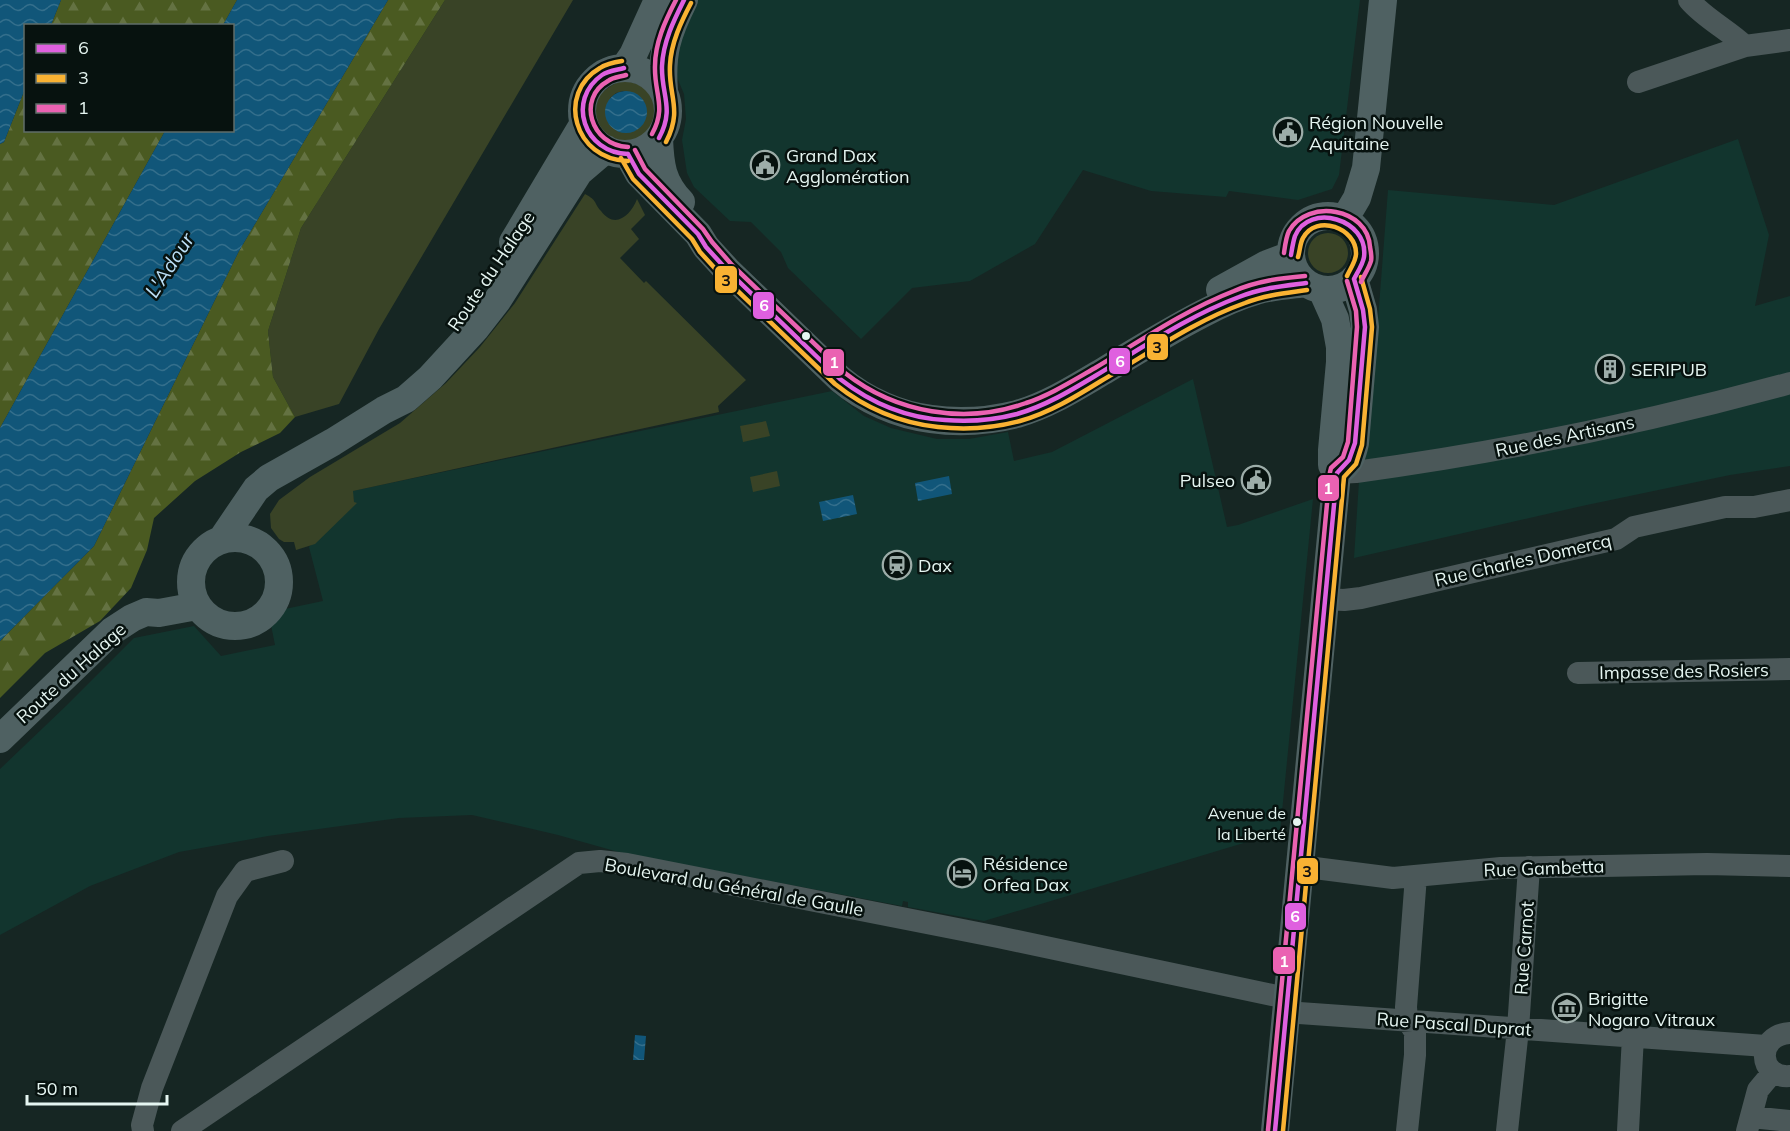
<svg xmlns="http://www.w3.org/2000/svg" width="1790" height="1131" font-family="Mulish,sans-serif">
  <style>
    .built { fill: #12352e }
    .grass { fill: #394326; fill-rule: evenodd }
    .forest { fill: url(#forest-firs) }
    .water { fill: url(#water-waves) }
    .lines { fill: none; stroke-linecap: round; stroke-linejoin: round }
    .minor { stroke: #4b5859; stroke-width: 22 }
    .major { stroke: #4f6162; stroke-width: 28 }
    .bus-1-casing { stroke: #07120f; stroke-width: 9 }
    .bus-2-casing { stroke: #07120f; stroke-width: 9 }
    .bus-3-casing { stroke: #07120f; stroke-width: 9 }
    .bus-1 { stroke: #df60df; stroke-width: 4.5 }
    .bus-2 { stroke: #f9b233; stroke-width: 4.5 }
    .bus-3 { stroke: #ea62b2; stroke-width: 4.5 }
    .bus-dot { fill: #e5f5f1; stroke: #07120f; stroke-width: 2 }
    .labels { text-anchor: middle; dominant-baseline: central; stroke-width: 5; stroke-linejoin: round; paint-order: stroke }
    .bus-label { font-size: 16px; fill: #e5f5f1; stroke: #07120f; text-anchor: end }
    .poi-label { font-size: 18px; fill: #e5f5f1; stroke: #07120f; text-anchor: start }
    .street-label { font-size: 18px; fill: #e5f5f1; stroke: #07120f }
    .water-label { font-size: 20px; font-style: italic; fill: #bcdff6; stroke: #07120f }
    .line-badge { stroke: #07120f; stroke-width: 2 }
    .badge-label { font-size: 16px; text-anchor: middle; font-weight: bold; fill: #fff }
    .pale-badge-label { font-size: 16px; text-anchor: middle; font-weight: bold; fill: #111 }
  </style>
  <defs>
    <pattern id="forest-firs" width="22" height="20" patternUnits="userSpaceOnUse" patternTransform="scale(1.5)"><rect width="22" height="20" fill="#4a5a21"/><path d="M5 1l3.5 6h-7zM16 11l3.5 6h-7z" fill="#647242"/></pattern>
    <pattern id="water-waves" width="16" height="10" patternUnits="userSpaceOnUse" patternTransform="scale(1.5)"><rect width="16" height="10" fill="#115679"/><path d="M0 5q4-4 8 0t8 0" fill="none" stroke="#346f8c"/></pattern>
  </defs>
  <rect width="100%" height="100%" fill="#162623"/>
  <!-- built -->
  <path class="built" d="M698 0H1360L1339 175 1332 189 1298 200 1229 191 1226 197 1151 191 1083 170 1035 244 970 281 912 288 861 339 788 268 781 252 751 222 730 221 694 187 687 173 682 140 686 119 684 94 676 75 679 36Z
    M1738 139 1769 235 1755 306 1790 296V466L1730 475 1582 506 1354 558 1359 481 1375 358 1388 190 1554 205Z
    M1193 379 1227 527 1238 525 1313 499 1280 832 984 921 908 907V902L903 901 902 906 622 853 558 835 472 815 399 818 268 836 179 852 90 886 0 935V769L67 705 134 638 194 626 221 656 275 645 271 625 285 609 323 601 309 547 354 502 352 491 832 391 864 416 891 428 937 439H969L1008 432 1014 461 1052 452Z"/>
  <!-- grass -->
  <path class="grass" d="M445 0H573L379 329 339 404 295 417 273 377 268 331 301 228Z
    M622 81C677 84 657 156 615 140 608 138 602 133 598 126 587 105 602 87 622 81ZM623 91 646 112 645 119 641 126 610 98 616 93Z
    M585 194C598 201 593 202 601 211 615 230 631 215 637 199L645 215 631 229 639 239 620 258 644 283 646 281 746 380 718 406 719 412 353 491 354 502 357 503 315 544 296 550 294 542H284L279 539 271 528 270 514 279 500 310 477 400 423 446 383 480 347 515 303Z
    M1308 253a20 20 0 1 1 40 0a20 20 0 1 1-40 0Z
    M766 421 770 436 743 442 740 426Z
    M777 471 780 486 753 492 750 477Z"/>
  <!-- forest -->
  <path class="forest" d="M61 0H237L223 25H51Z
    M388 0H445L301 228 268 331 273 377 295 417 280 433 241 452 195 481 154 518 147 550 131 588 100 621 45 653 0 698V641L94 546 239 251Z
    M25 89 26 130 165 131 0 428V144L4 142Z"/>
  <!-- water -->
  <path class="water" d="M0 0H61L51 25 26 26 25 89 4 142 0 144Z
    M237 0H388L239 251 94 546 0 641V428L165 131 232 130V26L223 25Z
    M605 112a21 21 0 1 1 42 0a21 21 0 1 1-42 0Z
    M949 476 952 494 918 501 915 483Z
    M853 495 857 514 823 521 819 502Z
    M635 1035 646 1036 644 1060H633Z"/>
  <g class="lines">
    <!-- minor -->
    <path class="minor" d="M1689 0C1704 18 1727 29 1745 46
      M1638 82 1745 46 1790 40
      M1337 473 1356 472C1503 452 1648 422 1790 383
      M1324 599 1344 600 1361 598 1616 539 1634 527 1725 507H1754L1790 500
      M1578 673 1790 669
      M1299 866 1393 878 1501 868 1707 864 1790 866
      M1285 1012 1766 1046
      M1790 1033C1755 1035 1758 1079 1790 1076
      M1751 1117 1790 1121
      M143 1131 142 1125 152 1088 227 896 245 871 283 861
      M182 1131 579 863 600 861 627 864 998 937 1286 998
      M1407 1131 1415 1055V1032L1407 1020 1406 1007 1416 876
      M1507 1131 1518 1029 1529 867
      M1628 1131 1633 1036
      M1747 1131 1758 1090 1773 1072"/>
    <!-- major -->
    <path class="major" d="M624 68 633 55 658 0
      M582 111a43 43 0 1 1 86 0a43 43 0 1 1-86 0Z
      M664 91C661 53 667 34 684 0
      M659 138C660 165 662 182 681 202
      M628 154 639 174 698 234 706 247 727 270 840 379C865 400 898 415 931 419 959 423 989 421 1017 414 1049 405 1078 386 1107 369 1138 350 1169 331 1202 314 1219 305 1238 296 1256 291 1272 286 1290 285 1306 283
      M1291 253a37 37 0 1 1 74 0a37 37 0 1 1-74 0Z
      M1344 220 1357 198 1366 168 1383 0
      M513 242 584 123
      M1220 290 1267 264 1291 255
      M1337 473C1349 465 1352 457 1355 443L1365 327 1363 310 1354 279
      M191 582a44 44 0 1 1 88 0a44 44 0 1 1-88 0Z
      M222 539 256 489 269 478 333 442 384 410 406 399 430 378 476 328 497 301 579 172 606 149
      M0 739 112 631 132 618 146 612 159 613 197 606
      M1275 1131 1337 473 1332 465V450L1340 362V347L1335 319 1322 290"/>
    <!-- bus-1 casing -->
    <g class="bus-1-casing">
      <path id="bus-1" d="M624 68C617 70 608 71 602 75 566 100 584 153 628 154
        M659 138C675 108 661 95 662 66 663 42 674 20 684 0
        M628 154 639 174 698 234 706 247 727 270 840 379C871 403 905 418 945 420 969 422 994 420 1017 414 1045 406 1070 391 1095 376 1142 348 1188 316 1239 297 1261 288 1283 286 1306 283
        M1291 255C1292 249 1293 242 1295 236 1309 202 1369 219 1364 257 1363 264 1357 273 1354 279
        M1275 1131 1337 473 1349 460 1355 443 1365 327 1363 310 1354 279"/>
    </g>
    <!-- bus-2 casing -->
    <g class="bus-2-casing">
      <path id="bus-2" d="M622 61C615 62 606 64 600 68 556 93 574 160 628 161
        M666 142C683 109 668 96 670 65 671 43 681 22 691 3
        M621 158 633 179 692 239 700 252 721 275 835 384C865 408 900 423 938 427 965 430 994 428 1020 421 1049 413 1075 397 1101 381 1148 354 1194 321 1245 303 1265 295 1286 293 1307 290
        M1298 257C1300 251 1300 243 1303 238 1316 213 1357 228 1356 254 1356 261 1350 269 1347 276
        M1283 1131 1344 477 1356 464 1362 445 1372 327 1370 309 1361 277"/>
    </g>
    <!-- bus-3 casing -->
    <g class="bus-3-casing">
      <path id="bus-3" d="M626 75C620 77 613 77 608 81 577 98 590 145 628 147
        M652 134C667 107 654 94 655 66 655 43 665 21 676 0
        M635 150 645 169 703 229 712 242 732 265 845 373C896 413 965 425 1026 403 1050 395 1072 381 1095 368 1140 341 1185 310 1234 291 1257 281 1281 278 1305 276
        M1284 253C1285 246 1286 237 1289 231 1308 198 1368 208 1370 247 1371 252 1372 257 1371 261 1369 268 1364 275 1361 282
        M1268 1130 1330 472 1331 468 1343 457 1348 442 1357 327 1356 311 1347 281"/>
    </g>
    <!-- bus-1 -->
    <use href="#bus-1" class="bus-1"/>
    <!-- bus-2 -->
    <use href="#bus-2" class="bus-2"/>
    <!-- bus-3 -->
    <use href="#bus-3" class="bus-3"/>
  </g>
  <!-- icons -->
  <defs>
    <g id="civic-ring" transform="scale(1.5)"><circle r="9.5" fill="#07120f" stroke="#9dada9" stroke-width="1.5"/><path d="M-.6-6.5H3V-4.5H.6V-3L4-1V1h2V6H-6V1h2V-1L-.6-3ZM-1.2 2.5V6h2.4V2.5Z" fill="#9dada9"/></g>
    <g id="building-ring" transform="scale(1.5)"><circle r="9.5" fill="#07120f" stroke="#9dada9" stroke-width="1.5"/><path d="M-4-6H4V6H1V3H-1V6H-4ZM-2.5-4.3h1.7v1.8h-1.7ZM.8-4.3h1.7v1.8H.8ZM-2.5-1h1.7V.8h-1.7ZM.8-1h1.7V.8H.8Z" fill="#9dada9"/></g>
    <g id="station-ring" transform="scale(1.5)"><circle r="9.5" fill="#07120f" stroke="#9dada9" stroke-width="1.5"/><path d="M-3-6H3Q5-6 5-4V2Q5 4 3 4L4.5 6H3L1.5 4h-3L-3 6H-4.5L-3 4Q-5 4-5 2V-4Q-5-6-3-6ZM-3.5-4v3h7v-3ZM-3.5 1v1.5H-2V1ZM2 1v1.5H3.5V1Z" fill="#9dada9"/></g>
    <g id="hotel-ring" transform="scale(1.5)"><circle r="9.5" fill="#07120f" stroke="#9dada9" stroke-width="1.5"/><path d="M-6-4.5h1.5V1H6V5H4.5V3h-9V5H-6ZM-4 0a1.8 1.8 0 1 1 3.6 0ZM.5 0V-2.5h3Q6-2.5 6 0Z" fill="#9dada9"/></g>
    <g id="museum-ring" transform="scale(1.5)"><circle r="9.5" fill="#07120f" stroke="#9dada9" stroke-width="1.5"/><path d="M0-6L6-3V-2H-6V-3ZM-5-1h2V3h-2ZM-1-1h2V3h-2ZM3-1h2V3H3ZM-6 4H6V6H-6Z" fill="#9dada9"/></g>
  </defs>
  <g fill-rule="evenodd">
    <use href="#civic-ring" x="1288" y="132"/>
    <use href="#civic-ring" x="765" y="165"/>
    <use href="#building-ring" x="1610" y="369"/>
    <use href="#civic-ring" x="1256" y="480"/>
    <use href="#station-ring" x="897" y="565"/>
    <use href="#hotel-ring" x="962" y="873"/>
    <use href="#museum-ring" x="1567" y="1008"/>
  </g>
  <!-- markers -->
  <g class="bus-dot">
    <circle cx="806" cy="336" r="5"/>
    <circle cx="1297" cy="822" r="5"/>
  </g>
  <g class="labels">
    <!-- bus labels -->
    <g class="bus-label">
      <text x="1286" y="813">Avenue de<tspan x="1286" dy="21">la Liberté</tspan></text>
    </g>
    <!-- poi labels -->
    <g class="poi-label">
      <text x="1309" y="122">Région Nouvelle<tspan x="1309" dy="21">Aquitaine</tspan></text>
      <text x="786" y="155">Grand Dax<tspan x="786" dy="21">Agglomération</tspan></text>
      <text x="1631" y="369">SERIPUB</text>
      <text x="1235" y="480" text-anchor="end">Pulseo</text>
      <text x="918" y="565">Dax</text>
      <text x="983" y="863">Résidence<tspan x="983" dy="21">Orfea Dax</tspan></text>
      <text x="1588" y="998">Brigitte<tspan x="1588" dy="21">Nogaro Vitraux</tspan></text>
    </g>
    <!-- street labels -->
    <g class="street-label">
      <text transform="translate(491 271) rotate(-56)">Route du Halage</text>
      <text transform="translate(1565 436) rotate(-12)">Rue des Artisans</text>
      <text transform="translate(1523 560) rotate(-13)">Rue Charles Domercq</text>
      <text transform="translate(1684 671) rotate(-1)">Impasse des Rosiers</text>
      <text transform="translate(71 673) rotate(-42)">Route du Halage</text>
      <text transform="translate(1544 868) rotate(-2)">Rue Gambetta</text>
      <text transform="translate(734 887) rotate(10)">Boulevard du Général de Gaulle</text>
      <text transform="translate(1524 948) rotate(-86)">Rue Carnot</text>
      <text transform="translate(1454 1024) rotate(4)">Rue Pascal Duprat</text>
    </g>
    <!-- water labels -->
    <g class="water-label">
      <text transform="translate(169 265) rotate(-57)">L'Adour</text>
    </g>
  </g>
  <g class="line-badge">
    <rect x="714" y="265" width="24" height="29" rx="6" fill="#f9b233"/>
    <rect x="752" y="291" width="23" height="29" rx="6" fill="#df60df"/>
    <rect x="1146" y="333" width="23" height="28" rx="6" fill="#f9b233"/>
    <rect x="1108" y="347" width="23" height="28" rx="6" fill="#df60df"/>
    <rect x="822" y="348" width="23" height="29" rx="6" fill="#ea62b2"/>
    <rect x="1317" y="474" width="23" height="28" rx="6" fill="#ea62b2"/>
    <rect x="1296" y="857" width="23" height="28" rx="6" fill="#f9b233"/>
    <rect x="1284" y="902" width="23" height="29" rx="6" fill="#df60df"/>
    <rect x="1272" y="946" width="24" height="29" rx="6" fill="#ea62b2"/>
  </g>
  <g class="badge-label">
    <text x="764" y="311">6</text>
    <text x="1120" y="367">6</text>
    <text x="834" y="368">1</text>
    <text x="1328" y="494">1</text>
    <text x="1295" y="922">6</text>
    <text x="1284" y="967">1</text>
  </g>
  <g class="pale-badge-label">
    <text x="726" y="286">3</text>
    <text x="1157" y="353">3</text>
    <text x="1307" y="877">3</text>
  </g>
  <!-- legend -->
  <rect x="24" y="24" width="210" height="108" fill="#07120f" stroke="#606d69" stroke-width="1.5"/>
  <rect x="36" y="44" width="30" height="9" fill="#df60df" stroke="#606d69" stroke-width="1.5"/>
  <text x="78" y="54" font-size="18" fill="#e5f5f1">6</text>
  <rect x="36" y="74" width="30" height="9" fill="#f9b233" stroke="#606d69" stroke-width="1.5"/>
  <text x="78" y="84" font-size="18" fill="#e5f5f1">3</text>
  <rect x="36" y="104" width="30" height="9" fill="#ea62b2" stroke="#606d69" stroke-width="1.5"/>
  <text x="78" y="114" font-size="18" fill="#e5f5f1">1</text>
  <!-- scale -->
  <path d="M27 1095v9h140v-9" fill="none" stroke="#e5f5f1" stroke-width="3"/>
  <text x="36" y="1095" font-size="18" fill="#e5f5f1" stroke="#07120f" stroke-width="4.5" paint-order="stroke">50 m</text>
</svg>
